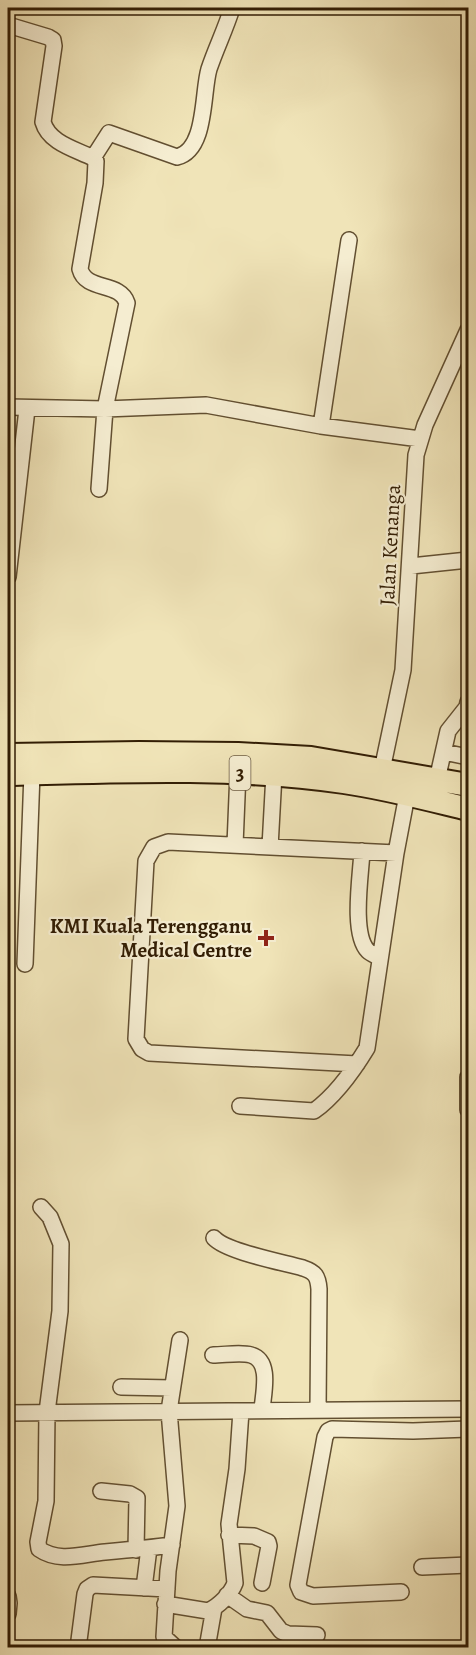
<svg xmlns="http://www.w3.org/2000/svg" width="476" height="1655" font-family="Alegreya,serif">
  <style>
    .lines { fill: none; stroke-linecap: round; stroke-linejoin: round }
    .minor-casing { stroke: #624f31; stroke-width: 18 }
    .highway-casing { stroke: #321d04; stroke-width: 26 }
    .minor { stroke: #f5edd1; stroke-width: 15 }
    .highway { stroke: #f0e4b8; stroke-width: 22 }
    .poi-dot { fill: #8f2418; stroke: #f5edd1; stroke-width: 2 }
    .labels { text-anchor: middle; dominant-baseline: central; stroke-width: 4.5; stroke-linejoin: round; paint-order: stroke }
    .shield { fill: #f5edd1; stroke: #6c5b42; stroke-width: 1.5 }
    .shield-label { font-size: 20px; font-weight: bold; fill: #321d04 }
    .street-label { font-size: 21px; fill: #321d04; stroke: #f5edd1 }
    .poi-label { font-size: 21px; font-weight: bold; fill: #321d04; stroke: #f5edd1; text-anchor: end }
  </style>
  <rect width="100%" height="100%" fill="#f0e4b8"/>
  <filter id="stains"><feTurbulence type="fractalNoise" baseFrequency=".00333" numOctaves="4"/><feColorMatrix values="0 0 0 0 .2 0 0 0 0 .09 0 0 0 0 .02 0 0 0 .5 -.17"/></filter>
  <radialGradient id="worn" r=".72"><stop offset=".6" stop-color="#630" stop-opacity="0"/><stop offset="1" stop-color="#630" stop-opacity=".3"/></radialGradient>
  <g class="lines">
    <!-- minor casing -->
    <g class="minor-casing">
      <path id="minor" d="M8 25 48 37 53 40 54 46 43 122C49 143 75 149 93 158L96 161 95 183 80 269C86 292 120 281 127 303L105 409 99 489
        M93 158 109 133 177 157C207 150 202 92 209 69 216 48 226 28 232 8
        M8 407 105 409 206 405 321 426 420 439
        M321 426 349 240
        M411 566 468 560
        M8 577 27 409
        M444 752 468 757
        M382 770 403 670 416 455 425 425 468 330
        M437 780 448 731 467 707 468 702
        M235 845 238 772
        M270 847 274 774
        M362 851C361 874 351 934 368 951 371 954 377 956 380 958
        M25 964 32 773
        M357 1064 149 1053 142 1049 136 1039 146 861 154 847 168 842 396 853
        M468 1077V1110
        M240 1106 314 1111C335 1096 353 1071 367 1048L396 853 407 795
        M41 1207 50 1217 61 1244 60 1311 47 1412 46 1501 38 1542 39 1549C59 1563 83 1554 105 1552 127 1550 149 1548 172 1545
        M214 1238C227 1252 282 1262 303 1268 315 1272 318 1276 319 1289L318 1410
        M213 1355C225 1355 241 1352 251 1355 272 1361 263 1394 262 1410
        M121 1387 172 1388
        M8 1413 468 1409
        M101 1491 130 1494 137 1498 136 1550
        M229 1535 254 1536 268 1542 269 1546 262 1583
        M422 1567 468 1565
        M144 1588 149 1548
        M401 1592 313 1596 301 1592 298 1585 325 1437 328 1431 332 1429 413 1431 468 1429
        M227 1595 247 1609 267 1613 281 1631 288 1634 317 1635
        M8 1596 9 1603 8 1614
        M165 1604 208 1611C219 1606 231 1594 235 1583L229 1524 237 1469 241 1411
        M78 1648 85 1594 87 1589 93 1585 167 1589
        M176 1648 164 1637 168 1571 177 1506 169 1411 180 1340
        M207 1648 214 1608"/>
    </g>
    <!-- highway casing -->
    <g class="highway-casing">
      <path id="highway" d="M8 755 139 753 238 754 311 758 468 785
        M8 774C119 771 233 766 344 782 386 788 427 799 468 809"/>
    </g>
    <!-- minor -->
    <use href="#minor" class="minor"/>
    <!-- highway -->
    <use href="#highway" class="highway"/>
  </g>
  <!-- markers -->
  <path class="poi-dot" d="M263 929h6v6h6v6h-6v6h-6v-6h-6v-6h6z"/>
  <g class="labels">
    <!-- shield labels -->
    <rect class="shield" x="229.5" y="756" width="21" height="34" rx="4.5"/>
    <g class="shield-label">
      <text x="240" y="773">3</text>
    </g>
    <!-- street labels -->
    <g class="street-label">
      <text transform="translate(390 545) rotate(-87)">Jalan Kenanga</text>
    </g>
    <!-- poi labels -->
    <g class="poi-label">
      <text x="252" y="926">KMI Kuala Terengganu<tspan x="252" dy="24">Medical Centre</tspan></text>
    </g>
  </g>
  <!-- margin -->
  <rect width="476" height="1655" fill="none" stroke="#f0e4b8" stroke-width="30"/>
  <rect x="9" y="9" width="458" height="1637" fill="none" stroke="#321d04" stroke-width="3"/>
  <rect x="15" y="15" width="446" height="1625" fill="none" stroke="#321d04" stroke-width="1.5"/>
  <rect width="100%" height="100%" filter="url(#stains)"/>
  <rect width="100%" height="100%" fill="url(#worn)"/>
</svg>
